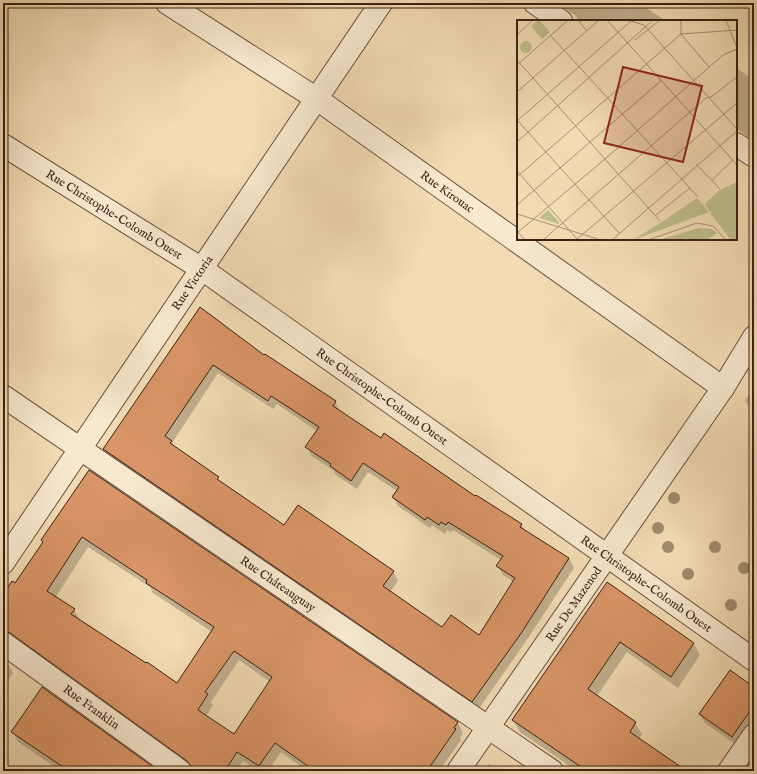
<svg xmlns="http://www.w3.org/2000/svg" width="757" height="774" font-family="'IM FELL English',serif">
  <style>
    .shadow { fill: #0003; fill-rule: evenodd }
    .building { fill: #d99567; stroke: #3a2016; fill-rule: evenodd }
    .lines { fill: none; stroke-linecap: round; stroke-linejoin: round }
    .minor-casing { stroke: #684f3e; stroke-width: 24 }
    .minor { stroke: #f7e8ce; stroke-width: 22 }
    .tree { fill: #9f8b6d }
    .labels { text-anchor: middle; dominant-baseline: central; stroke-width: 3; stroke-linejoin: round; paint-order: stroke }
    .street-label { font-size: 12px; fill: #3a2016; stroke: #f7e8ce }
    .inset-road { fill: none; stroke: #a99175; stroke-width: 1 }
    .view { fill: #8f2418; fill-opacity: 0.15; stroke: #8f2418; stroke-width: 2 }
    .inset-edge { fill: none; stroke: #3a2016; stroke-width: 2 }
  </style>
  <rect width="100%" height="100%" fill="#f3dcb4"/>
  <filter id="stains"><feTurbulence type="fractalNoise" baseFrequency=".005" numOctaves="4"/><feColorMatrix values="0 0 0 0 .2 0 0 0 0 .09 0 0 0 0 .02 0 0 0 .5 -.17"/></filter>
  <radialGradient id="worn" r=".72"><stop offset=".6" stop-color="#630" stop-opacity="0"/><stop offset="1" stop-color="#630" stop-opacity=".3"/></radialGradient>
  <!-- shadow -->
  <path class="shadow" d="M556 3H639L666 21H580L575 15Z
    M736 66 738 69 754 80V141L736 128Z
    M200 309 264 357 335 402 340 412 381 439 521 524 525 531 569 558 574 568 526 641 478 710 109 458 104 449ZM218 373 273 409 277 404 317 431 307 447 312 456 333 470 336 475 357 489 368 472 397 491 393 497 398 506 430 528 432 525 445 534 447 530 451 533 453 530 501 560 498 566 503 575 514 582 479 636 443 628 390 592 398 581 393 571 285 527 220 482 218 478 174 447 172 443Z
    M754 387V415L745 400Z
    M754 459V472L750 465Z
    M89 471 458 723 463 733 460 738 461 740 439 771H307L281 752 268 771H258L243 761 237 771H212L116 708 113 712 3 642V598L16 584 43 543 42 540ZM88 547 150 587 153 593 212 632 177 684 80 620 74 610 55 598ZM239 660 270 682 234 736 206 717 213 705 211 702Z
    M608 583 694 644 700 655 678 688 627 652 597 696 635 723 642 734 639 739 685 771H577L520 732 513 720Z
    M3 660 7 663 13 673 3 688Z
    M754 688V721L737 745 705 723 700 714Z
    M13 732 144 771H61L18 742Z
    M489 764 499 771H484Z"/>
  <!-- building -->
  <path class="building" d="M200 307 264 355 265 354 336 401 333 406 381 438 384 433 475 496 476 495 522 524 520 527 569 558 522 632 472 702 103 449ZM213 365 268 401 271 396 319 427 305 447 331 464 330 466 351 481 363 463 399 487 392 497 425 520 427 517 439 525 441 522 446 525 448 522 503 556 496 566 515 578 479 635 451 615 442 627 383 586 394 571 298 505 284 525 217 479 219 477 170 443 172 441 165 436Z
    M89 470 458 722 454 728 456 729 427 771H315L275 743 259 766 237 752 225 771H192L191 766 187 761 10 633 3 631V595L12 581 15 583 43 542 41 540ZM82 537 147 580 146 583 214 627 177 683 147 662 146 663 71 614 75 609 47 591ZM234 651 272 677 234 734 198 710 208 694 205 692Z
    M607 582 694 643 671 677 620 642 588 689 636 722 630 732 687 771H587L512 720Z
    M730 670 754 687V705L732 737 699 714Z
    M42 687 159 771H69L11 732Z"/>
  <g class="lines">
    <!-- minor casing -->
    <g class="minor-casing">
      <g id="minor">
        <path id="s1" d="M167 3 317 99 723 388"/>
        <path d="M535 3 561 21"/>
        <path d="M736 144 754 156"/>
        <path id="s2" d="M3 145 202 269 754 660"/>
        <path id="s3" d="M3 396 552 771"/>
        <path id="s4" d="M3 563 381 3"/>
        <path id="s5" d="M3 643 180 771"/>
        <path id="s6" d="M458 771 723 388 754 337"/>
        <path d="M729 771 754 735"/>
      </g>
    </g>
    <!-- minor -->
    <use href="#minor" class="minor"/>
  </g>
  <!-- trees -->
  <g class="tree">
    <circle cx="674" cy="498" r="6"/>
    <circle cx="658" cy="528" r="6"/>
    <circle cx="668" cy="547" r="6"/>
    <circle cx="715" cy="547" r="6"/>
    <circle cx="744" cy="568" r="6"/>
    <circle cx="688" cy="574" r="6"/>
    <circle cx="731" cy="605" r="6"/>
  </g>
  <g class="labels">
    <!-- street labels -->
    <g class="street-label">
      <text stroke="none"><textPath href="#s1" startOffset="338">Rue Kirouac</textPath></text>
      <text stroke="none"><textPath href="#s2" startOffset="131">Rue Christophe-Colomb Ouest</textPath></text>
      <text stroke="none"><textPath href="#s4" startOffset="338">Rue Victoria</textPath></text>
      <text stroke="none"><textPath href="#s2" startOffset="455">Rue Christophe-Colomb Ouest</textPath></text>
      <text stroke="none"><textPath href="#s3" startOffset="333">Rue Châteauguay</textPath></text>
      <text stroke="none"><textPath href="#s2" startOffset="779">Rue Christophe-Colomb Ouest</textPath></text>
      <text stroke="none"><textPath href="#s6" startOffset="203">Rue De Mazenod</textPath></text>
      <text stroke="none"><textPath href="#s5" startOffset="109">Rue Franklin</textPath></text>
    </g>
  </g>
  <!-- overview -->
  <g transform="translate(517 20)">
    <rect width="220" height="220" fill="#f3dcb4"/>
    <path d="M22 0 33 12 25 19 14 6ZM3 27a6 6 0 1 1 12 0a6 6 0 1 1-12 0ZM220 162V220H214L193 193 198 191 193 192 188 184 203 170ZM180 178 192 192 116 220 148 200ZM31 190 42 202V204L22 198ZM182 208 194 209 200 213 190 220H141Z" fill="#bfbf8a"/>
    <path class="inset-road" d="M61 0 70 11M90 0 220 145M111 0 127 5 220 109M209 0 220 28M164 14 220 10M164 14 192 47M0 15 16 0M34 16 181 177M118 20 143 0M0 40 143 201M0 45 51 0M0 72 82 0M0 100 102 213M0 101 114 1M0 122 136 0M179 144 203 169M0 151 61 220M0 157 164 14V0M195 160 216 140M0 185 145 60M0 194 84 220M139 195 173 168M0 211 8 220M0 213 88 139 206 35 220 29M26 220 189 78 194 77 220 57M59 220 220 83M95 220 220 111M131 220 180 203 196 206 209 220"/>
    <path class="view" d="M106 47 185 66 166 142 87 123Z"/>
    <rect width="220" height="220" class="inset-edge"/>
  </g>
  <!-- margin -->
  <rect width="757" height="774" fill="none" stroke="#f3dcb4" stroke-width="16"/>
  <rect x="4" y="4" width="749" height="766" fill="none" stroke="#3a2016" stroke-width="2"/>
  <rect x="8" y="8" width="741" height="758" fill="none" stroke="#3a2016"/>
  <rect width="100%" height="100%" filter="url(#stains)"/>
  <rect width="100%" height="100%" fill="url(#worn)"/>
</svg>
